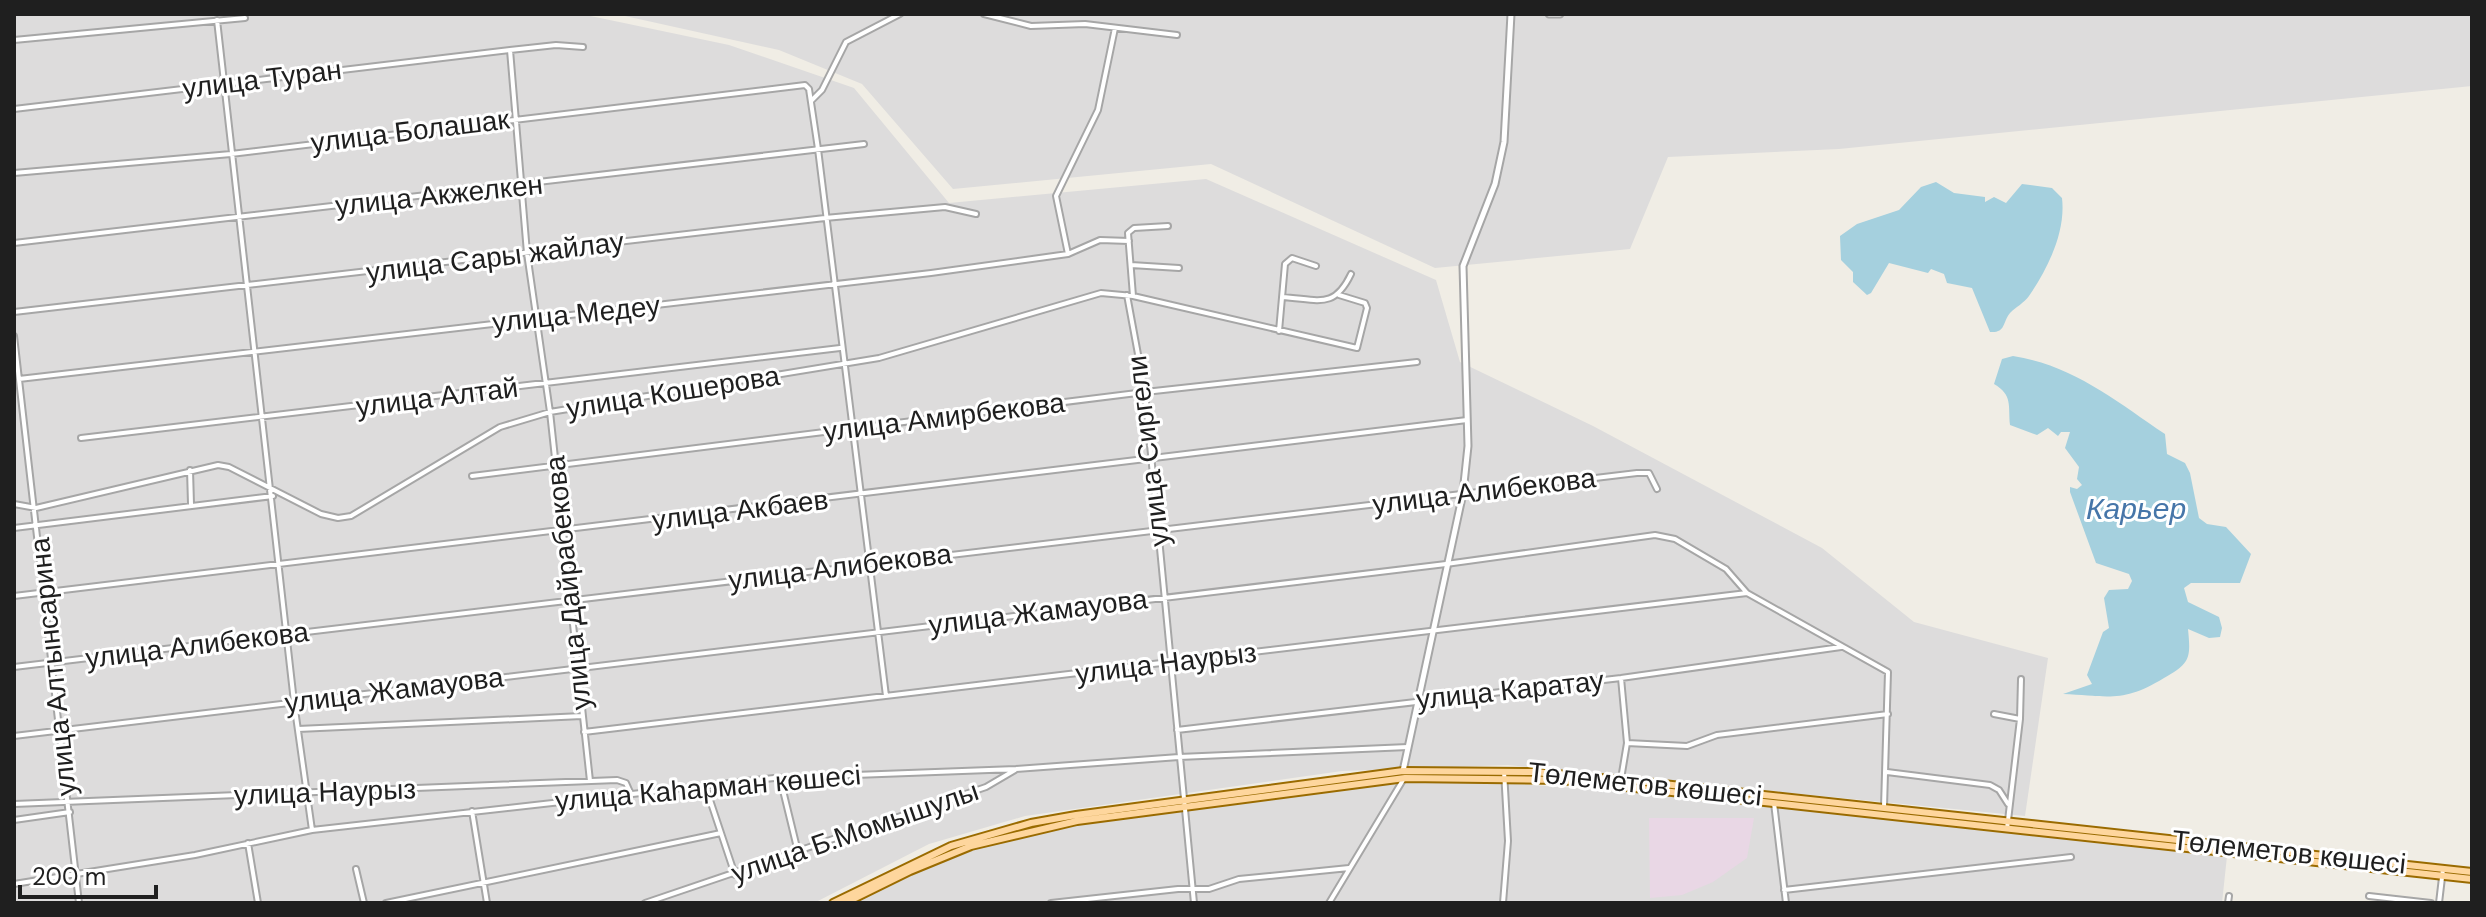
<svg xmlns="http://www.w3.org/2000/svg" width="2486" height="917" font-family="'DM Sans',sans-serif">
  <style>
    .residential { fill: #dddcdc }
    .industrial { fill: #e9d7e5 }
    .water { fill: #a5d0de }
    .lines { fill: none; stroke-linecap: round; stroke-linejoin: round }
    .minor-casing { stroke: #a6a6a6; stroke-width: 8 }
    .tertiary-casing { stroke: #a6a6a6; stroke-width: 9 }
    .primary-casing { stroke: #9a6b00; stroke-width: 10 }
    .minor { stroke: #fff; stroke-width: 4 }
    .tertiary { stroke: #fff; stroke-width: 5 }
    .primary { stroke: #fed69d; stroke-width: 6 }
    .labels { text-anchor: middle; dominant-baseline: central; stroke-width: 6; stroke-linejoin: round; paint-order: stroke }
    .street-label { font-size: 28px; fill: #1f1f1f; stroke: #fff }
    .water-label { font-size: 30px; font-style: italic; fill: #4676a9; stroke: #fff }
  </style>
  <rect width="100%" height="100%" fill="#f0ede5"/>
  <!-- residential -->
  <path class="residential" d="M14 14H581L729 45 854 88 949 203 1206 179 1436 280 1460 362 1593 426 1822 548 1914 622 2048 658 2025 816 1508 765 1342 771 1025 816 929 844 814 903H14Z
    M616 14H2472V86L1839 149 1668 157 1630 249 1435 268 1211 164 953 189 862 84 779 50Z
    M1417 777 1672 795 2227 856 2222 903H838L872 881 1025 828Z"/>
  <!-- industrial -->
  <path class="industrial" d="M1649 818H1754L1747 858 1713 882 1682 895 1650 898Z"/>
  <!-- water -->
  <path class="water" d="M1936 182 1954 193 1985 197V202L1994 197 2006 203 2022 184 2052 188 2062 198C2066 232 2048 268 2029 296 2024 303 2016 307 2010 313 2002 323 2006 333 1990 332L1972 288 1947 283 1944 274 1931 269 1928 273 1889 263 1871 293 1867 295 1853 282V272L1841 260 1840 236 1857 224 1899 210 1921 187Z
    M2013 356C2072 365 2115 400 2165 434L2167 454 2185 463 2190 473 2199 518 2207 524 2226 527 2251 554 2240 583H2191L2184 588 2188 602 2219 617 2222 628 2220 637 2209 638 2188 629C2191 659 2190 663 2164 678 2123 703 2109 696 2063 694L2092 684 2087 675 2103 632 2109 628 2104 598 2109 590 2128 589 2132 581 2129 574 2096 563 2070 492V487L2077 489 2082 485 2077 479 2079 467 2065 448 2070 432H2061L2058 436 2048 428 2037 435 2010 425C2008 406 2013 395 1994 384L2002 359Z"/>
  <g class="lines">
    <!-- minor casing -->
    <g class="minor-casing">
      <path id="minor" d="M984 14 1031 26 1085 24 1177 35
        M217 20 294 702 312 830
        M14 40 245 18
        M510 50 527 253 550 412 590 781
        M811 101 822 90 846 42 900 14
        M14 109 510 50 556 45 583 47
        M14 173 231 154 805 85 809 89 818 149 886 696
        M14 243 864 144
        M1068 254 1056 196 1098 110 1115 28
        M1131 265 1179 268
        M1127 295 1145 392 1194 903
        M1133 296 1128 233 1134 228 1168 226
        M1282 297C1318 299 1334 310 1351 274
        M14 312 825 218 945 207 976 214
        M1279 331 1285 264 1292 258 1316 266
        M14 336 79 903
        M19 379 931 273 1068 254 1100 240 1129 241
        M81 438 840 348
        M190 470 191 504
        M472 476 1145 392 1417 362
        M14 504 36 508 218 465 229 467 321 514 338 518 351 516 500 427 550 412 879 358 1101 293 1133 296 1357 348 1367 308 1365 303 1339 295
        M14 528 273 496
        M14 596 1467 420
        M14 667 1637 473H1649L1657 489
        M1994 714 2020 719
        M298 729 582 716
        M1177 730 1621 678 1841 647
        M584 732 1747 593
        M14 736 1446 564 1655 535 1675 539 1726 569 1747 593 1888 672 1884 807
        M1627 743 1687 746 1717 735 1888 714
        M1887 772 1990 785 1999 790 2008 804
        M780 778 798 852
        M1621 779 1627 743 1621 678
        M705 785 735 875
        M1774 803 1786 903
        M14 804 617 780 626 783 630 792
        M472 811 487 903
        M14 820 70 812
        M2007 829 2020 719 2021 679
        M248 843 258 903
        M356 869 364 903
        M14 884 195 855 312 830 774 778 1016 769 1179 757 1408 747
        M1784 890 2071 857
        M2369 896 2431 903
        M386 903 721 833
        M645 903 986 787 1015 770
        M1051 903 1178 889H1209L1239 879 1349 868
        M1329 903 1403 780
        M1503 903 1508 841 1504 771
        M2228 903 2229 896
        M2439 903 2443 869"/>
    </g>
    <!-- tertiary casing -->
    <g class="tertiary-casing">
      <path id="tertiary" d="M1549 14H1560
        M1403 771 1463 493 1468 446 1463 266 1495 184 1504 142 1511 14"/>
    </g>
    <!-- primary casing -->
    <g class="primary-casing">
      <path id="primary" d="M833 903 951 846 1031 823 1076 815 1403 771 1534 772 1645 782 2472 872
        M845 903 910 871 971 846 1077 821 1405 778 1561 780 2472 879"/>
    </g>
    <!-- minor -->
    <use href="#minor" class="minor"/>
    <!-- tertiary -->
    <use href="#tertiary" class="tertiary"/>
    <!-- primary -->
    <use href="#primary" class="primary"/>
  </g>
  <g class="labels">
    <!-- street labels -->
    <g class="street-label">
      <text transform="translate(262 79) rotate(-7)">улица Туран</text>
      <text transform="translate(410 131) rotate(-7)">улица Болашак</text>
      <text transform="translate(439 195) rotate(-6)">улица Акжелкен</text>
      <text transform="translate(495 257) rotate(-7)">улица Сары жайлау</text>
      <text transform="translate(576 314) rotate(-6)">улица Медеу</text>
      <text transform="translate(673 392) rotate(-9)">улица Кошерова</text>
      <text transform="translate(437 397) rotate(-7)">улица Алтай</text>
      <text transform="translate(944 417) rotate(-7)">улица Амирбекова</text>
      <text transform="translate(1148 451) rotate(-97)">улица Сиргели</text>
      <text transform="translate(1484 491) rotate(-7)">улица Алибекова</text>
      <text transform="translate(740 510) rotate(-7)">улица Акбаев</text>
      <text transform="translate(840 567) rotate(-7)">улица Алибекова</text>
      <text transform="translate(568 583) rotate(-96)">улица Дайрабекова</text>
      <text transform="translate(1038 612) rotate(-7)">улица Жамауова</text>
      <text transform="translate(197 645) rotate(-7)">улица Алибекова</text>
      <text transform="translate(1166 663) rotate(-7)">улица Наурыз</text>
      <text transform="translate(53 667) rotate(-96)">улица Алтынсарина</text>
      <text transform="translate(394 690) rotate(-7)">улица Жамауова</text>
      <text transform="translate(1510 690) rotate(-6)">улица Каратау</text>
      <text transform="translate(1645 784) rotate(6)">Төлеметов көшесі</text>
      <text transform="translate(708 788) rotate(-5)">улица Каһарман көшесі</text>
      <text transform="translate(325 792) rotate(-2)">улица Наурыз</text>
      <text transform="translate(855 832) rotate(-19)">улица Б.Момышулы</text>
      <text transform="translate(2289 852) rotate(6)">Төлеметов көшесі</text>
    </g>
    <!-- water labels -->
    <g class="water-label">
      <text x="2136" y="508">Карьер</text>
    </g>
  </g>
  <!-- border -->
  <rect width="2486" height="917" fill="none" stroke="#1f1f1f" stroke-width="32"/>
  <!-- scale -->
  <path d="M20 885v12h136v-12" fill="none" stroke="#1f1f1f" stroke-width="4"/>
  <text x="32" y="885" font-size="24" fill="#1f1f1f" stroke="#ffffff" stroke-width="6" paint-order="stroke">200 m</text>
</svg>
